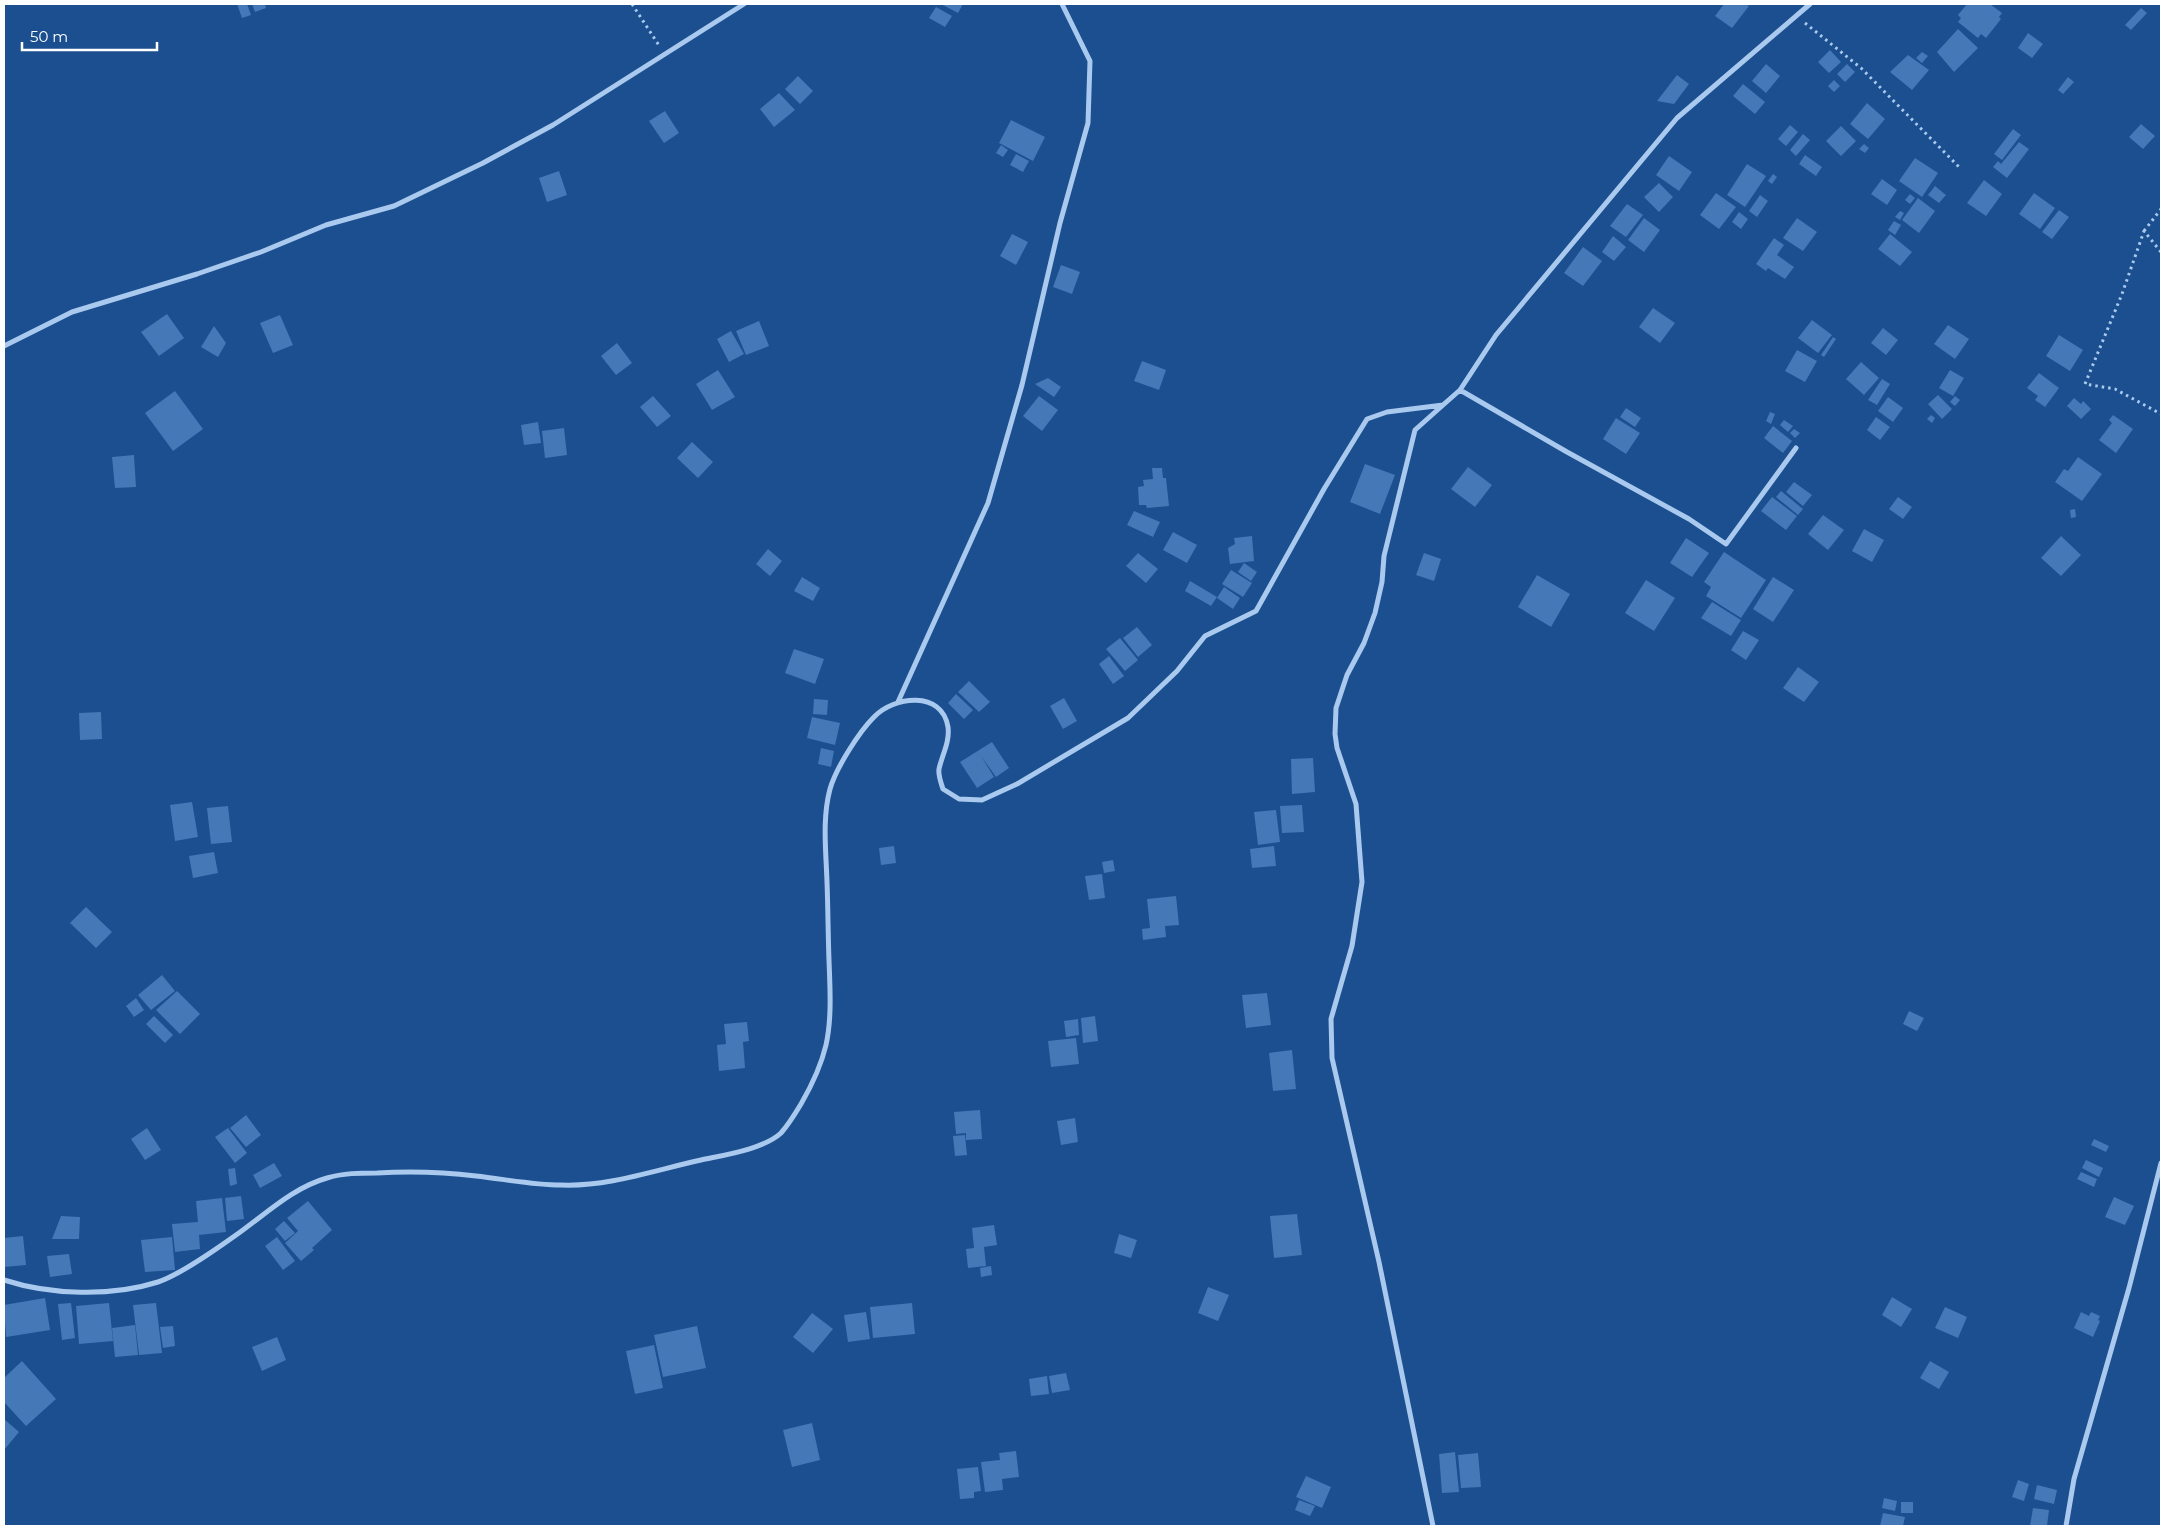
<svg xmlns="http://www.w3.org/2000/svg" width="2165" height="1530" font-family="Montserrat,sans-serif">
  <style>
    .building { fill: #4478b7 }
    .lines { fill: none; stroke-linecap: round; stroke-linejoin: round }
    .path { stroke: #a9c9ee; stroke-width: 3; stroke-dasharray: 2.5 4; stroke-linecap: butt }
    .minor { stroke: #a9c9ee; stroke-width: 5 }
  </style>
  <rect width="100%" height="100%" fill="#1b4f8f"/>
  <!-- building -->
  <path class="building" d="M237 4H247L251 15 242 18Z
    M252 4H265L266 8 255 12Z
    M941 4H963L958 13Z
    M1724 4H1745L1749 6 1732 28 1715 16Z
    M1967 4H1990L2002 13 1999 17 2001 19 1986 38 1981 34 1978 38 1958 22 1961 18 1958 15Z
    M936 7 952 16 945 27 929 18Z
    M2141 8 2147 13 2131 30 2125 25Z
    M1958 29 1978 48 1954 72 1937 52Z
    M2028 33 2043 44 2032 58 2018 48Z
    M1830 50 1841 62 1829 73 1818 62Z
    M1922 52 1928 56 1922 63 1916 58Z
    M1908 55 1929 70 1912 90 1890 72Z
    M1766 64 1780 76 1766 93 1752 81Z
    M1847 64 1855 72 1845 82 1837 74Z
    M1677 75 1689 84 1674 104 1657 101Z
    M798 76 813 91 800 104 785 89Z
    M2068 77 2074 82 2063 94 2058 90Z
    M1834 80 1840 86 1834 92 1828 86Z
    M1743 84 1765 102 1755 114 1733 96Z
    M779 93 795 110 774 127 760 109Z
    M1867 103 1885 119 1868 139 1850 124Z
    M665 111 679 133 664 143 649 121Z
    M1011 120 1045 137 1033 161 999 143Z
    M2141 124 2155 136 2143 149 2129 137Z
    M1790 125 1798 132 1786 146 1778 139Z
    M1841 126 1856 141 1841 156 1826 141Z
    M2013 129 2021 135 2002 160 1994 154Z
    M1803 134 1810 140 1796 156 1790 150Z
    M2019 142 2029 149 2007 178 1993 167 1998 161 2001 164Z
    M1864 144 1869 148 1865 153 1859 149Z
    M1001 145 1008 150 1003 157 996 153Z
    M1016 154 1029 161 1023 172 1010 165Z
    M1805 155 1822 167 1816 176 1799 164Z
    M1669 156 1692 172 1679 191 1656 175Z
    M1915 158 1938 173 1922 197 1899 181Z
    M1747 164 1766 176 1745 207 1727 195Z
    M559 171 567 195 547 202 539 178Z
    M1773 174 1777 177 1772 184 1768 181Z
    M1882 179 1897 190 1887 205 1871 194Z
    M1984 180 2002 194 1986 216 1967 203Z
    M1659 183 1673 197 1659 212 1644 197Z
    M1935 186 1946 195 1939 203 1928 195Z
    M1716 193 1736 207 1719 229 1700 215Z
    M2034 193 2055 208 2040 229 2019 214Z
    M1910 194 1915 198 1910 204 1905 200Z
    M1760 195 1768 201 1757 217 1749 211Z
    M1918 198 1935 211 1919 233 1902 220Z
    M1627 204 1643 215 1626 237 1610 226Z
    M2059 210 2069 217 2052 239 2042 232Z
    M1900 211 1904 213 1900 220 1895 217Z
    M1739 212 1748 219 1741 229 1732 222Z
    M1644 218 1660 230 1644 252 1628 240Z
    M1797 218 1817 232 1803 251 1783 238Z
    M1894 221 1901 225 1895 235 1888 230Z
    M1012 234 1028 242 1016 265 1000 256Z
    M1890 234 1912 252 1900 266 1878 249Z
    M1613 236 1626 247 1614 261 1602 252Z
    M1774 238 1784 245 1777 255 1794 267 1785 279 1768 268 1766 271 1756 264Z
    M1583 247 1602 261 1583 286 1564 273Z
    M1061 265 1080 272 1072 294 1053 287Z
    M1653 308 1675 323 1660 343 1639 327Z
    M167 314 184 338 159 356 141 332Z
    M280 315 293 345 273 353 260 323Z
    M1812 320 1832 335 1818 353 1798 338Z
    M759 321 769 346 746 355 736 331Z
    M1948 325 1969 339 1955 359 1934 344Z
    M214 326 226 343 218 357 201 347Z
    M1883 328 1898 340 1886 355 1871 343Z
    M731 331 744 354 729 362 717 339Z
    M2059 335 2083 350 2070 371 2046 356Z
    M1833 337 1836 339 1824 357 1821 355Z
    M617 343 632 363 616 375 601 356Z
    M1797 350 1817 361 1805 382 1785 371Z
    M1142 361 1166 370 1159 390 1134 381Z
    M1861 362 1879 378 1864 395 1846 379Z
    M718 370 735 397 712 410 696 384Z
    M1950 370 1964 378 1953 396 1939 388Z
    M2039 373 2059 388 2045 407 2035 400 2038 396 2027 388Z
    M1048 378 1061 387 1054 397 1035 384Z
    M1882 379 1890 384 1877 405 1868 400Z
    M175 391 203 429 173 451 145 413Z
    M1938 395 1952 409 1942 419 1928 404Z
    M653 396 671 416 657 427 640 407Z
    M1039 396 1058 410 1042 431 1023 416Z
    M1955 396 1960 400 1955 406 1950 402Z
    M1888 397 1903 408 1893 422 1878 411Z
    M2074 398 2081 404 2083 401 2091 409 2081 419 2067 406Z
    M1626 408 1641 418 1635 427 1620 417Z
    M1770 412 1775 414 1771 424 1766 421Z
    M1931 415 1935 418 1932 423 1927 419Z
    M2113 415 2133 429 2116 453 2099 440 2112 423 2109 420Z
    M1876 417 1890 427 1880 440 1867 430Z
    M1616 418 1640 433 1626 454 1603 439Z
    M1784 420 1793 426 1788 432 1780 425Z
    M538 422 541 443 524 445 521 425Z
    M1773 426 1792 441 1783 453 1764 438Z
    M564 428 567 455 545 458 542 431Z
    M1794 429 1800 433 1795 438 1790 433Z
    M692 442 713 462 698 478 677 458Z
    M134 455 136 487 115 488 112 457Z
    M2078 457 2102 474 2082 501 2055 482 2064 469 2068 471Z
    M1365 464 1395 475 1380 514 1350 502Z
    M1468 467 1492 485 1475 507 1451 489Z
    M1152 468H1162L1163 478H1166L1169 506 1147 508 1146 505H1139L1138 487 1144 486 1143 480 1153 479Z
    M1794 482 1812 495 1803 506 1786 492Z
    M1781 491 1803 509 1798 515 1776 497Z
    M1772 497 1797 516 1786 530 1761 511Z
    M1898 497 1912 507 1903 519 1889 509Z
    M2075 509 2076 517 2071 518 2070 510Z
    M1134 511 1160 522 1153 537 1127 525Z
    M1823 515 1844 530 1828 550 1808 534Z
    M1864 529 1884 540 1872 562 1852 551Z
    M1173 532 1197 545 1187 563 1163 550Z
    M1252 536 1254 561 1230 564 1228 548 1235 544 1234 538Z
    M2061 536 2081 555 2061 576 2041 558Z
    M1686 538 1709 553 1692 577 1670 563Z
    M768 549 782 561 770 576 756 564Z
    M1724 552 1766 580 1741 618 1706 596 1711 587 1704 582Z
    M1138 553 1158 569 1146 583 1126 566Z
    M1424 553 1441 559 1434 581 1416 575Z
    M1244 563 1257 572 1251 581 1238 572Z
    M1231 570 1252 583 1243 597 1222 584Z
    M1537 575 1570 594 1551 627 1518 607Z
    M802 577 820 588 813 601 794 591Z
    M1773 577 1794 590 1773 622 1753 609Z
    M1646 580 1675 598 1654 631 1625 613Z
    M1190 581 1217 597 1211 606 1185 591Z
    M1224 587 1240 598 1233 609 1217 598Z
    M1712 602 1741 620 1731 636 1701 618Z
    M1137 627 1152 645 1138 657 1123 638Z
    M1743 631 1759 640 1746 660 1731 650Z
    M1120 638 1138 660 1125 671 1106 649Z
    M794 649 824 659 815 684 785 673Z
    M1109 656 1124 676 1113 684 1099 664Z
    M1798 667 1819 682 1804 702 1783 688Z
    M969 681 990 702 979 712 958 692Z
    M956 694 973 710 964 719 948 703Z
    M1064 698 1077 721 1063 729 1050 706Z
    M814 699 828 700 827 715 813 714Z
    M101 712 102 739 80 740 79 713Z
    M812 717 840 723 835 745 807 738Z
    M992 742 1009 768 996 777 981 756 994 777 977 788 960 762Z
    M821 748 834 751 831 767 818 764Z
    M1313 758 1315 792 1292 794 1291 759Z
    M192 802 198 837 175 841 170 805Z
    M1302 805 1304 832 1282 833 1280 806Z
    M228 806 232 842 211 844 207 808Z
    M1276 810 1280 842 1258 845 1254 812Z
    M894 846 896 863 881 865 879 848Z
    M1274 846 1276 866 1252 868 1250 849Z
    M214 852 218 873 193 878 189 856Z
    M1113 860 1115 871 1104 873 1102 862Z
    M1102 874 1105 898 1089 900 1085 876Z
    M1176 896 1179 925 1165 926 1166 937 1143 940 1142 929 1150 928 1147 899Z
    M86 907 112 932 96 948 70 923Z
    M162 975 175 991 151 1010 138 995Z
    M177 991 200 1014 180 1034 156 1010Z
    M1267 993 1271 1025 1246 1028 1242 995Z
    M136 998 144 1010 134 1017 126 1006Z
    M1909 1011 1924 1018 1917 1031 1903 1024Z
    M154 1016 173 1035 165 1043 146 1024Z
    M1095 1016 1098 1041 1083 1043 1081 1018Z
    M1078 1019 1079 1035 1066 1037 1064 1021Z
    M747 1022 749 1041 743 1042 745 1068 719 1071 717 1045 726 1044 724 1024Z
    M1076 1038 1079 1064 1051 1067 1048 1041Z
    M1292 1050 1296 1089 1273 1091 1269 1053Z
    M980 1110 982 1139 966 1140V1133L956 1134 954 1112Z
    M246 1115 261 1135 246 1147 230 1128Z
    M1075 1118 1078 1142 1061 1145 1057 1121Z
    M147 1128 161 1150 145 1160 131 1139Z
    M228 1128 247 1153 235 1163 215 1137Z
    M965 1135 967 1155 955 1156 953 1136Z
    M2094 1139 2109 1146 2106 1152 2091 1145Z
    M2086 1160 2103 1168 2099 1177 2082 1168Z
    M274 1163 282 1176 260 1188 253 1175Z
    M235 1168 237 1184 230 1186 228 1169Z
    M2081 1172 2097 1179 2094 1187 2077 1179Z
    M241 1196 244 1219 227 1221 225 1198Z
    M2114 1197 2134 1206 2125 1225 2105 1217Z
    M222 1198 226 1232 199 1235 200 1249 175 1252 172 1224 198 1222 196 1201Z
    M308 1201 332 1230 312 1248 314 1250 301 1261 285 1243 298 1231 287 1218Z
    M1297 1214 1302 1255 1274 1258 1270 1216Z
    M61 1216 80 1217 79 1239H52Z
    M284 1221 295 1233 285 1241 275 1229Z
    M994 1225 997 1245 984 1247 986 1266 968 1268 966 1249 974 1248 972 1228Z
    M1119 1234 1137 1240 1131 1258 1114 1253Z
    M23 1236 26 1265 4 1267V1238Z
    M172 1237 175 1270 145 1272 141 1240Z
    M277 1237 295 1261 283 1270 265 1246Z
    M69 1254 72 1274 50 1277 47 1256Z
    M991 1266 992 1275 981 1277 980 1268Z
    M1208 1287 1229 1295 1218 1321 1198 1313Z
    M1892 1297 1912 1309 1901 1327 1882 1315Z
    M45 1298 50 1330 6 1337 4 1305Z
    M71 1303 75 1338 62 1340 58 1304Z
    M109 1303 113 1341 79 1344 76 1306Z
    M156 1303 162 1353 139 1355 133 1305Z
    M912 1303 915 1334 873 1338 870 1307Z
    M1945 1307 1967 1317 1958 1338 1935 1328Z
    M866 1312 870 1339 848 1342 844 1315Z
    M2081 1312 2089 1316 2091 1312 2100 1316 2098 1320 2100 1321 2093 1337 2074 1328Z
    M812 1313 833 1329 813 1353 793 1337Z
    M135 1325 138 1355 115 1357 112 1328Z
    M173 1326 175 1346 163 1348 160 1327Z
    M697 1326 706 1368 663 1377 654 1335Z
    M277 1337 286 1360 262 1371 252 1347Z
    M654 1345 663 1388 635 1394 626 1351Z
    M22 1361 56 1399 26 1426 4 1402V1378Z
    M1930 1361 1949 1372 1939 1389 1920 1378Z
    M1066 1373 1070 1390 1052 1393 1049 1376Z
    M1047 1376 1049 1394 1031 1396 1029 1379Z
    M4 1419 19 1432 4 1450Z
    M812 1423 820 1460 792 1467 783 1430Z
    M1016 1451 1019 1477 1002 1479 1003 1490 985 1492 981 1462 1000 1460 999 1453Z
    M1455 1452 1459 1492 1442 1493 1439 1454Z
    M1478 1453 1481 1487 1461 1488 1458 1455Z
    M978 1467 981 1491 974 1492V1498L960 1499 957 1469Z
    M1306 1476 1331 1487 1322 1508 1296 1497Z
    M2018 1480 2029 1484 2024 1501 2012 1497Z
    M2037 1485 2057 1490 2054 1504 2034 1499Z
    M1884 1498 1897 1501 1895 1511 1882 1508Z
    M1299 1500 1315 1506 1310 1516 1295 1510Z
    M1901 1502H1913V1513H1901Z
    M2033 1508 2049 1510 2047 1526H2030Z
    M1883 1513 1905 1517 1903 1526H1880Z"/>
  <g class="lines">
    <!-- path -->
    <path class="path" d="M632 4 660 47
      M1805 23 1861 68 1961 169
      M2144 231 2161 209
      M2161 252 2144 231 2122 294 2085 384 2115 389 2161 414"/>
    <!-- minor -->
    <path class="minor" d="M4 346 72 312 197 274 261 252 326 225 394 206 483 163 553 125 744 4
      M1460 390 1567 452 1689 519 1726 544 1796 448
      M898 702 988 503 1022 385 1060 223 1088 123 1090 61 1062 4
      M4 1280C50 1295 111 1297 158 1282 182 1274 222 1245 243 1230 269 1211 295 1187 327 1178 343 1173 360 1173 377 1173 410 1171 443 1172 476 1176 504 1179 533 1185 561 1185 608 1187 655 1170 701 1160 724 1155 764 1149 781 1133 789 1124 795 1114 801 1104 812 1085 821 1066 826 1045 832 1018 830 988 829 960 828 934 828 908 827 882 826 851 822 819 830 789 836 768 859 732 874 717 894 696 942 690 948 727 950 742 942 755 939 769 938 775 941 783 943 789L959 799 982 800 1017 784 1128 718 1177 671 1205 636 1256 611 1324 489 1367 419 1387 412 1443 405 1460 390 1496 335 1677 118 1810 4
      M1433 1526 1379 1262 1332 1058 1331 1019 1352 946 1362 882 1356 804 1337 748 1335 734 1336 708 1347 675 1364 643 1375 613 1382 582 1384 556 1415 430 1443 405
      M2066 1526 2074 1479 2129 1288 2161 1163"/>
  </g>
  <!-- border -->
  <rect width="2165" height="1530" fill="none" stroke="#ffffff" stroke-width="10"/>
  <!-- scale -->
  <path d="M22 42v8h135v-8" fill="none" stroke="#ffffff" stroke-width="2.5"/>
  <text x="30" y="42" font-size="15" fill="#ffffff" stroke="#1b4f8f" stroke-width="4" paint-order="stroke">50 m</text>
</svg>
